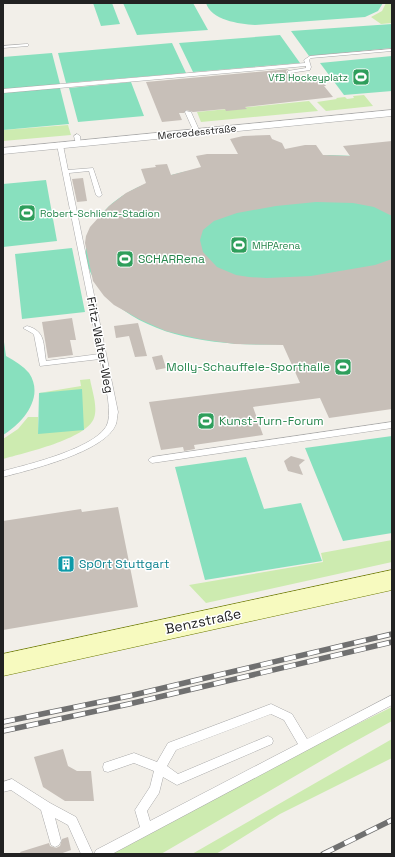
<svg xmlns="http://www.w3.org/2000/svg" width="395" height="857" font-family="'Space Grotesk',sans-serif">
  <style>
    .grass { fill: #cdebb0 }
    .pitch { fill: #88e0be }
    .building { fill: #c7bfb8 }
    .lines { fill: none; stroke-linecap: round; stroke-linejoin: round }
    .service-casing { stroke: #a9a9a9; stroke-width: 1 }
    .minor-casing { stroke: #a9a9a9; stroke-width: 1 }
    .secondary-casing { stroke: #707d05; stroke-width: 1 }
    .service { fill: #fff; fill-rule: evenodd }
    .minor { fill: #fff; fill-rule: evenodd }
    .secondary { fill: #f7fabf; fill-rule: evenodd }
    .rail-casing { stroke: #707070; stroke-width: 5.5 }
    .rail { stroke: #fff; stroke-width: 4; stroke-dasharray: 12; stroke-linecap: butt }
    .labels { text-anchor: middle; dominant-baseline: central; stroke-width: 3; stroke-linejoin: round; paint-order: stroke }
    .far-leisure-label { font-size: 10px; fill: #27864d; stroke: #fff; text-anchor: start }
    .far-street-label { font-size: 10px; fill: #222; stroke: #fff }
    .leisure-label { font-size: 12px; fill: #27864d; stroke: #fff; text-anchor: start }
    .street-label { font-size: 12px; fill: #222; stroke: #fff }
    .culture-label { font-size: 12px; fill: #0d838f; stroke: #fff; text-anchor: start }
    .near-street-label { font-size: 14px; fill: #222; stroke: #fff }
  </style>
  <rect width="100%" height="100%" fill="#f2efe9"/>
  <!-- grass -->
  <path class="grass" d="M386 3H392V23L381 24 371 17 382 11Z
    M364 95 373 106 326 111 317 102 337 99 336 98 345 97 347 99 354 98 353 96Z
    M309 101 318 111 201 122 197 112Z
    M68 125 71 135 3 141V130Z
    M90 379C92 391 98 406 94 418 87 439 24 453 3 459V439L18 429 28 417H38V434L82 390 39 393 81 386 80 380Z
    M392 540V562L206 603 189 585 323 562 321 553Z
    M392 707V721L345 747 161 854H112L331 737Z
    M392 739V758L280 814 216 854H192Z"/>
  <!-- pitch -->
  <path class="pitch" d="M93 3H112L120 24 101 26Z
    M123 3H193L208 30 137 35Z
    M206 3H383L378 11 365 17 255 25C239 24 211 20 206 3Z
    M392 24V48L309 56 291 31Z
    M280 35 300 63 193 72 179 43Z
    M172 43 186 73 66 83 58 53Z
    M52 53 60 84 3 89V57Z
    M392 56V91L344 95 320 63Z
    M131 82 144 116 78 122 69 88Z
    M60 88 69 124 3 130V93Z
    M329 155 356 156 392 160V334C308 344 176 363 109 298 96 285 84 267 86 248 91 215 119 194 148 183 179 170 211 167 244 164 272 161 301 158 329 155Z
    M46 180 57 241 3 247V184Z
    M72 248 85 312 22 319 15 254Z
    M3 342H4L6 356C15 361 23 366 29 373 45 397 23 423 3 435Z
    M82 389 84 430 38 434 39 393Z
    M392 436V533L343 541 305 448Z
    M246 457 264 509 301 503 322 561 205 580 175 467Z"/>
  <!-- building -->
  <path class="building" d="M289 69 286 71 287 74H292L294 78 319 76 326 86H324L333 97 245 107 247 109 226 111 225 109 193 112 186 110 184 113H179L182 120 162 122 146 82Z
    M270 135 272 139 282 143 285 149 305 145H316L323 155 350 156 343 146 392 141V216L374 207 353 203 316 202 276 206 237 213 214 221 203 230 200 240 203 252 217 267 236 275 249 277 267 278 311 276 375 265 392 259V409L329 418 320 398 253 407 263 435 194 445 195 449 184 451 183 447 161 450 149 402 300 383 283 345 235 344 200 339 166 331 139 319 114 305 104 296 93 281 85 243 86 236 90 227 109 206 126 193 146 183 141 169 156 167 155 165 167 164 171 175 201 167 196 156 207 154H238L230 139 243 136Z
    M83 178 87 201 77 202 72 179Z
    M72 318 76 340H70L73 355 48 358 42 322Z
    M138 323 147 356 135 357 129 336 116 338 114 326Z
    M162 355 166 368 156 370 152 357Z
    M291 456 305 460 299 465 303 475 288 471 284 461Z
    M118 507 138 607 3 630V521L81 509 82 512Z
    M63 749 68 766 77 771H91L94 801H65L43 787 34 757Z
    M68 837 71 850 60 854H21L20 852 49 843 50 846 56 848 60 846 62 839Z"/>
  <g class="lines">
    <!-- service casing -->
    <g class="service-casing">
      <path id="service" d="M26 44H28V46L3 48V46Z
        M392 49V51L311 58 309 60 311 67 310 70 290 73H288V71L306 68V66L3 93V89L305 63 304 60 310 56Z
        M186 111 191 112 200 132 199 133 194 132 185 112Z
        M77 134 80 136 81 145 76 144 74 136Z
        M60 143 63 145 68 170 93 168 102 195 99 197 96 195 89 171 69 173 118 412C117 416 117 421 116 424 106 452 29 470 3 477V471C26 465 102 447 108 422 112 406 103 376 100 359L40 366 34 335 32 333 23 328 27 326C46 331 43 344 46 361L99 354 57 145Z
        M392 422V428L152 463 148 460 152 457Z
        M392 695V705L112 854H94L96 850 140 827 135 810 150 787 154 771 134 763 108 772 104 771 103 767 104 763 134 753 157 762 168 743 271 704 292 714 307 739ZM271 714 284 720 298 744 150 821 147 811 159 793 163 777 177 785 272 744 273 741 272 738 268 736 178 774 167 766 176 750Z
        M12 779 50 803 76 817 93 854H81L68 825 55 818 61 841 59 845 55 847 51 845 41 810 11 790 3 792V782Z"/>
    </g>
    <!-- minor casing -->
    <g class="minor-casing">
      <path id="minor" d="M392 110V116L3 154V148Z"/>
    </g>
    <!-- secondary casing -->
    <g class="secondary-casing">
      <path id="secondary" d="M392 570V590L3 676V654Z"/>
    </g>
    <!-- service -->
    <use href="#service" class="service"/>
    <!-- minor -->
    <use href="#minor" class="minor"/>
    <!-- secondary -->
    <use href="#secondary" class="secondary"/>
    <!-- rail casing -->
    <g class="rail-casing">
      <path id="rail" d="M3 722 129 696 392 634
        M3 731 129 704 392 642
        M323 854 392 820"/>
    </g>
    <!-- rail -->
    <use href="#rail" class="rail"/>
  </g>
  <!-- icons -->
  <defs>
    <g id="stadium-square" transform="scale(0.9)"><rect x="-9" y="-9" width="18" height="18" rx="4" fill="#2e9e5b" stroke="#fff"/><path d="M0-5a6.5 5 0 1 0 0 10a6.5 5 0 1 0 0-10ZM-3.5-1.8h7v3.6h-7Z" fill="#fff"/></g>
    <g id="building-square" transform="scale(0.9)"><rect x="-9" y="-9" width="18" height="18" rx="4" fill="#0f9aa8" stroke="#fff"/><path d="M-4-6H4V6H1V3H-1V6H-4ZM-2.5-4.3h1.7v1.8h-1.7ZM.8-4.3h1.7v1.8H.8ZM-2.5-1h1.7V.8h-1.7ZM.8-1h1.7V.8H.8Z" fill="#fff"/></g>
  </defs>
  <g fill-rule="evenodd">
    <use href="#stadium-square" x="361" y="77"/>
    <use href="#stadium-square" x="27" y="213"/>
    <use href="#stadium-square" x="239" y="245"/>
    <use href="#stadium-square" x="125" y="259"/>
    <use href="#stadium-square" x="343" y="367"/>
    <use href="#stadium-square" x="206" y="421"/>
    <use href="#building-square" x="66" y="564"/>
  </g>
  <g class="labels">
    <!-- far-leisure labels -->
    <g class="far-leisure-label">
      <text x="348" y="77" text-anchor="end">VfB Hockeyplatz</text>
      <text x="40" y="213">Robert-Schlienz-Stadion</text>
      <text x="252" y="245">MHPArena</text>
    </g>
    <!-- far-street labels -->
    <g class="far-street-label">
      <text transform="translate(197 132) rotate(-6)">Mercedesstraße</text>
    </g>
    <!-- leisure labels -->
    <g class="leisure-label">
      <text x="138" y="259">SCHARRena</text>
      <text x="330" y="367" text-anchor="end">Molly-Schauffele-Sporthalle</text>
      <text x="219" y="421">Kunst-Turn-Forum</text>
    </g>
    <!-- street labels -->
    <g class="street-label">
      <text transform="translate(100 345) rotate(79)">Fritz-Walter-Weg</text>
    </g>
    <!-- culture labels -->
    <g class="culture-label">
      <text x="79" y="564">SpOrt Stuttgart</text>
    </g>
    <!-- near-street labels -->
    <g class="near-street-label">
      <text transform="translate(203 621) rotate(-12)">Benzstraße</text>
    </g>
  </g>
  <!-- border -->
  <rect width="395" height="857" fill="none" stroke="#222222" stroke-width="8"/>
</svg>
